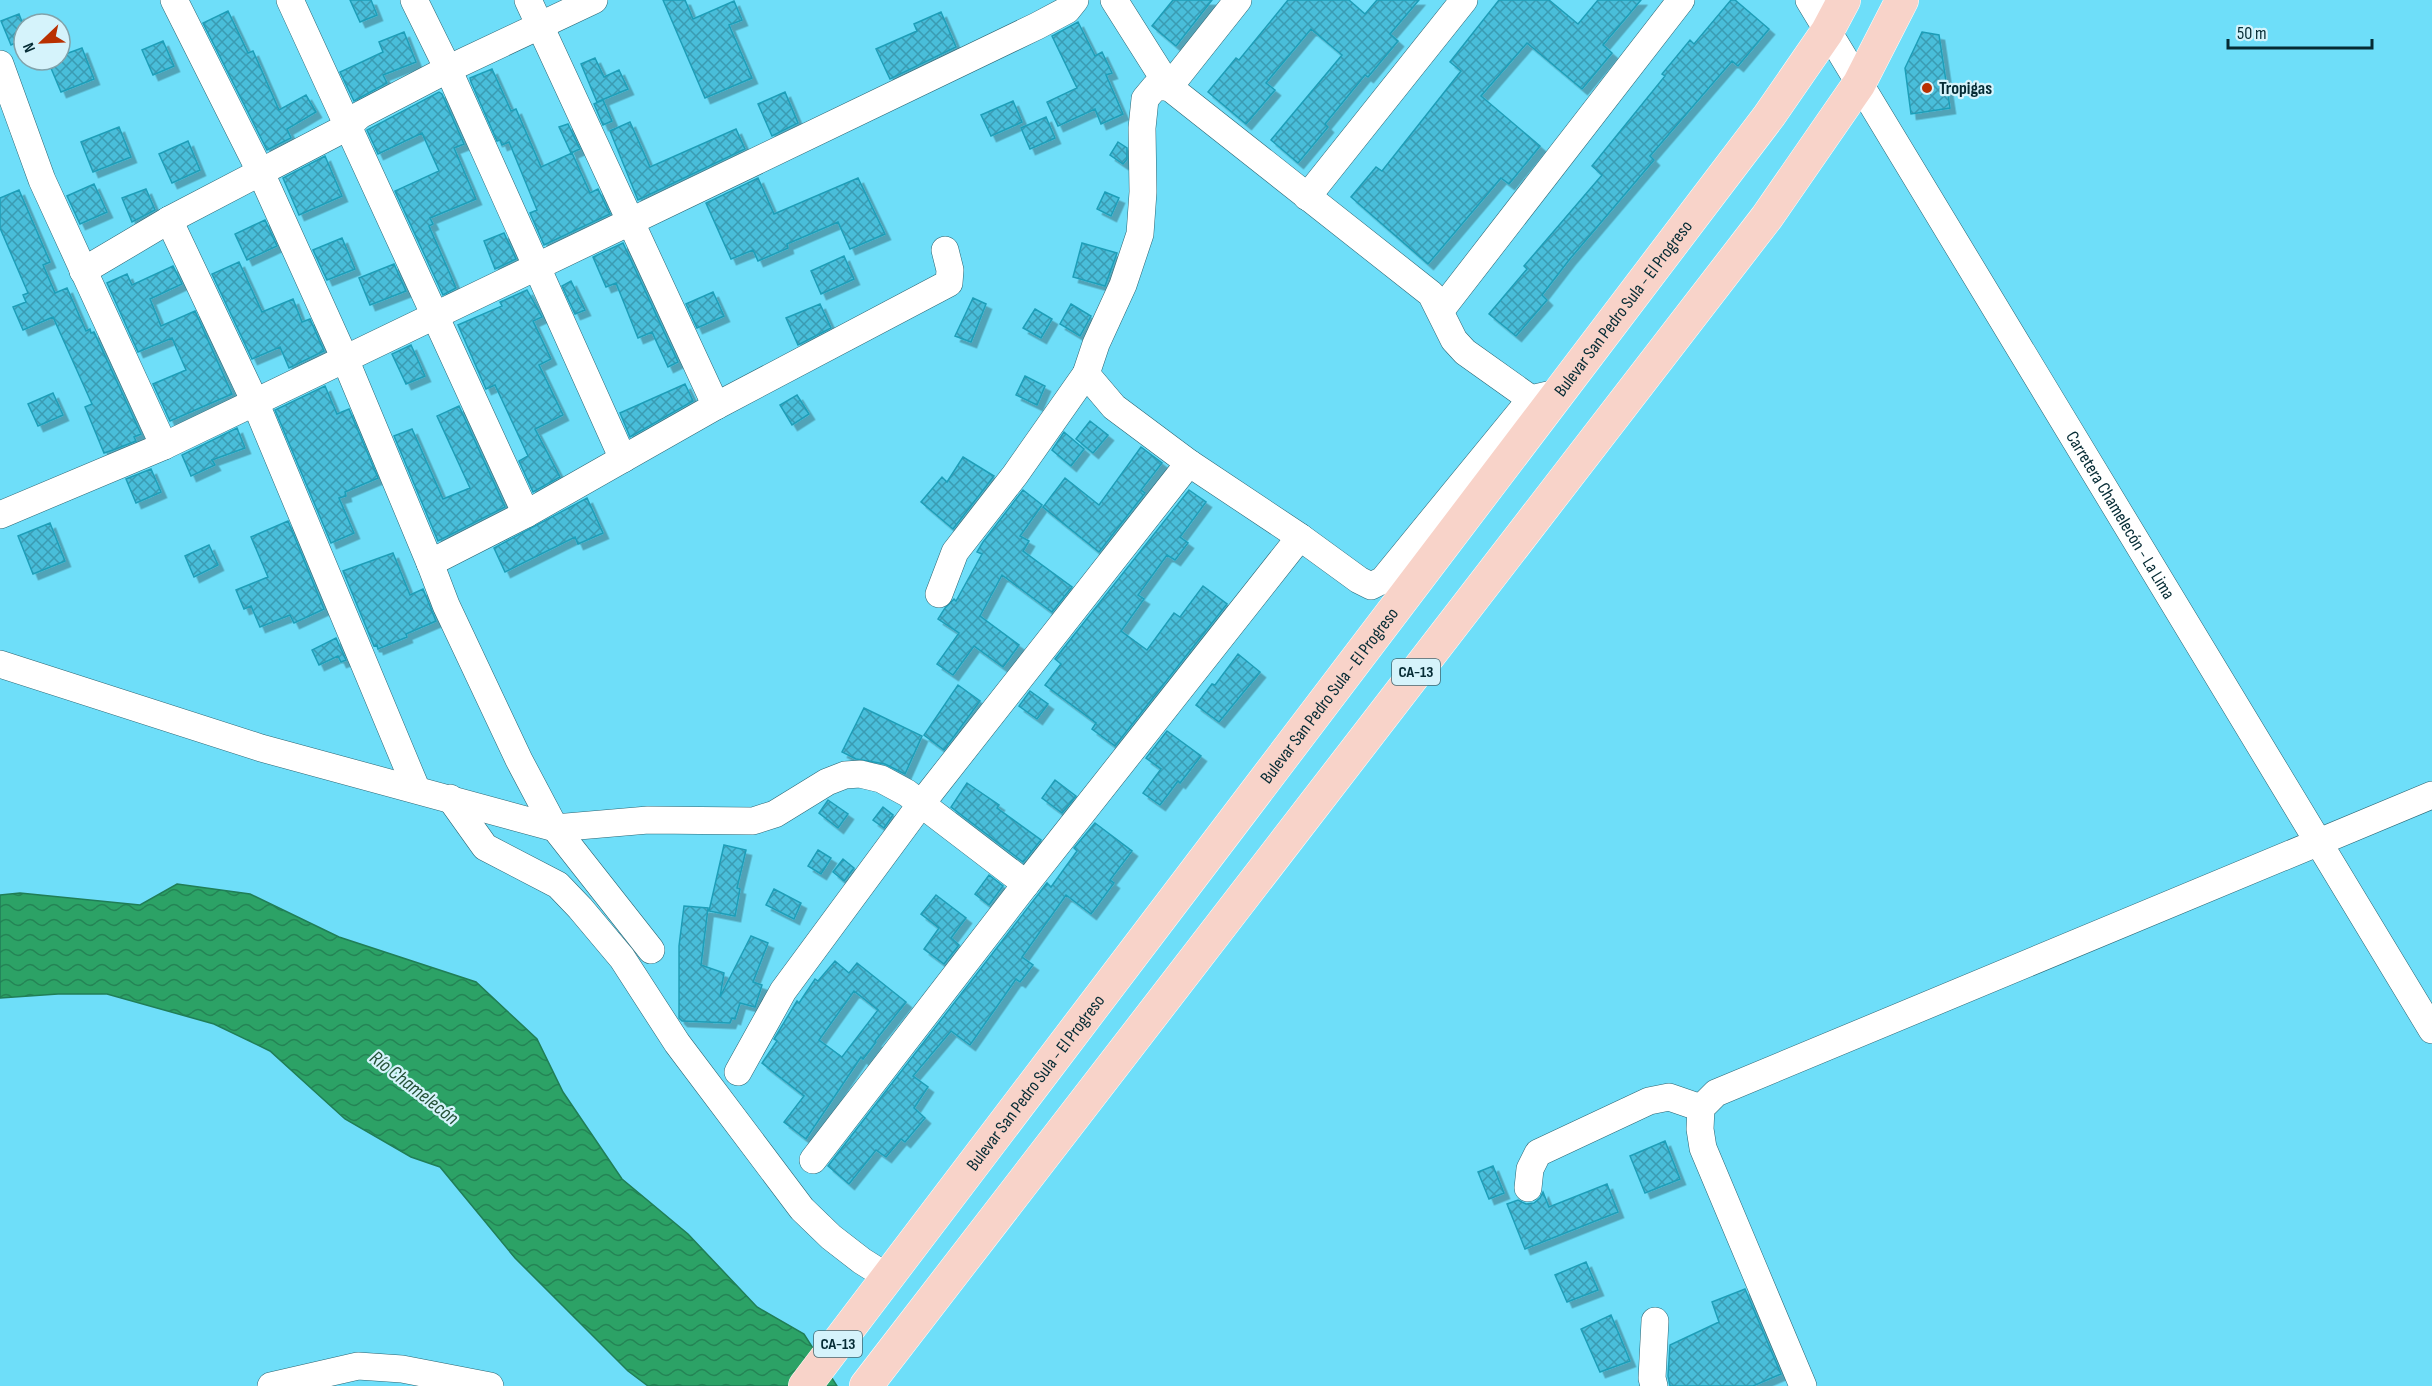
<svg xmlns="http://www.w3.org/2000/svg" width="2432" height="1386" font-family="'Sofia Sans Condensed',sans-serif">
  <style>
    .water { fill: url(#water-waves); stroke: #207e57; stroke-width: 1.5 }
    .building { fill: url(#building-cross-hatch); stroke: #1f9eb8; stroke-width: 1.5; fill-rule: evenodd; filter: url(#shadow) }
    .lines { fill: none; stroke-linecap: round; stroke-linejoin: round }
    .minor-casing { stroke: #2a6573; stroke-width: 28 }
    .major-casing { stroke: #fff; stroke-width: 34 }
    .minor { stroke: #fff; stroke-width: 27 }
    .major { stroke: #f8d3c9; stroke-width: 33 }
    .poi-dot { fill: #b93000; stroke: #d5f3fb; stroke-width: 2 }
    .labels { text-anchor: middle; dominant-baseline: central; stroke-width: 4.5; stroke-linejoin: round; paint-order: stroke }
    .shield { fill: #d5f3fb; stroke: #436770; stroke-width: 1.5 }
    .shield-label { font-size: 16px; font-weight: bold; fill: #052b34 }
    .poi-label { font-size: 18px; font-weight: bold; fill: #052b34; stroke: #d5f3fb; text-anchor: start }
    .street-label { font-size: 18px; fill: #052b34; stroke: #d5f3fb }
    .water-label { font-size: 20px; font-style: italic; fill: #255238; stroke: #d5f3fb }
  </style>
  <defs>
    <pattern id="water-waves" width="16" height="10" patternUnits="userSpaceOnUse" patternTransform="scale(1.5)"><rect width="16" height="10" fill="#2ca266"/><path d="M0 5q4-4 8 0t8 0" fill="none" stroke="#248455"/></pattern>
    <pattern id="building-cross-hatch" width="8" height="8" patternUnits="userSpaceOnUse" patternTransform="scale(1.5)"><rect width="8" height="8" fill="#48beda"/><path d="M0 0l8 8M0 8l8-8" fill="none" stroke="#3a9bb2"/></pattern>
    <filter id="shadow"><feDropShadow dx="5.5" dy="5.5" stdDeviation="0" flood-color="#0004"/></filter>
  </defs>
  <rect width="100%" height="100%" fill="#6edef9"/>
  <!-- water -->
  <path class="water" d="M177 884 250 894 339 937 476 982 537 1039 563 1092 622 1179 688 1234 757 1307 804 1334 837 1386H648L628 1371 515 1258 440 1167 411 1157 345 1119 270 1051 214 1024 107 994H58L0 998V895L20 893 140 905Z"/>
  <!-- building -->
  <path class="building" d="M350 0H371L377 15 360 22Z
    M663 0H685L693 19 734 1 742 20 729 25 752 78 705 98Z
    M1173 0H1212L1176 46 1152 26Z
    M1288 0H1349L1365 14 1377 0H1419L1390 34 1398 41 1368 77 1365 75 1325 124 1328 127 1298 163 1271 140 1342 55 1311 29 1266 83 1275 90 1246 124 1208 92 1236 58 1239 60Z
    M1499 0H1549L1578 24 1598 0H1641L1603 45 1612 53 1582 89 1527 43 1481 96 1540 146 1509 184 1501 178 1428 264 1351 197 1376 167 1382 171 1461 71 1450 62Z
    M1731 0H1735L1769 29 1738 66 1732 61 1650 156 1654 160 1569 260 1542 295 1547 300 1516 336 1489 314 1527 269 1524 266 1602 175 1592 166 1665 76 1662 74 1690 40 1694 44Z
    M228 11 248 53 253 51 279 110 306 95 316 112 287 129 291 138 267 150 203 23Z
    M941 12 956 47 890 79 876 49 917 31 914 24Z
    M19 14 24 27V39L11 45 1 21Z
    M1078 22 1095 56 1102 52 1112 73 1106 75 1123 114 1101 124 1095 109 1058 126 1047 102 1077 88 1052 36Z
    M404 32 416 62 383 75 387 83 354 101 340 72 383 52 379 42Z
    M1922 32 1939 35 1950 108 1911 114 1905 68Z
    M163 41 174 66 153 75 142 50Z
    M82 48 94 79 61 92 48 61 60 60V56Z
    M595 58 604 77 619 70 628 89 597 102 581 64Z
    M492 69 511 111 516 109 541 167 572 153 590 193 598 189 610 214 544 245 530 213 537 210 509 142 502 145 500 140 497 141 471 82 470 78Z
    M439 92 442 94 464 144 454 148 476 199 430 218 433 224 429 226 456 288 443 295 395 191 439 171 422 133 378 154 367 130Z
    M785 92 798 123 772 136 758 104Z
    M603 100 612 121 603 125 594 104Z
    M1013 101 1022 122 991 136 981 115Z
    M1046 117 1055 138 1030 149 1021 128Z
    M630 122 650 167 736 129 745 149 638 200 610 131Z
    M568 124 580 149 571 153 559 127Z
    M119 127 131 157 93 172 81 142Z
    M188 141 200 170 172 183 159 154Z
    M1118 142 1127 148V159L1123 164 1110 155Z
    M325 156 342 196 299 215 283 178Z
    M758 178 774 214 858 178 885 234 850 249 838 222 787 244 788 248 758 261 753 250 731 259 706 203Z
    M94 184 107 212 80 224 67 196Z
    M146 189 155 210 132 222 122 198Z
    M19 190 50 262 43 265 55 293 67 288 86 331 90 329 91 333 94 332 141 434 134 437 136 441 113 450 104 453 85 407 92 404 53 317 23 330 13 307 26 302 23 295 28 293 0 228V198Z
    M1105 192 1119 198 1111 216 1097 209Z
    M265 220 277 246 247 260 235 234Z
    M504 233 516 259 495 269 484 241Z
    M342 238 355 269 327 280 313 250Z
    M623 243 678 362 668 367 652 332 638 338 616 283 606 287 593 257Z
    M1082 243 1117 253 1105 286 1073 277Z
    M844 256 854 279 821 294 811 271Z
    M239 262 262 312 293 299 302 322 310 319 324 351 289 368 280 347 252 359 212 274Z
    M394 264 406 291 370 305 359 278Z
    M173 266 182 284 150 299 161 326 195 311 232 394 170 421 153 384 186 370 172 338 138 352 107 283 127 274 132 285Z
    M571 281 585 310 575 314 562 286Z
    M527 290 542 317 533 321 551 359 539 365 563 415 535 429 560 477 533 492 519 461 528 456 495 385 486 389 458 325 502 306 500 302Z
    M713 292 724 316 697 328 686 304Z
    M973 298 986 304 971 342 955 336Z
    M820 304 831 328 798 345 786 318Z
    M1071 304 1091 316 1080 336 1060 324Z
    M1035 309 1052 319 1041 338 1023 328Z
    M411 345 425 376 406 384 392 354Z
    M1025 376 1045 386 1037 405 1016 395Z
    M685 384 693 401 630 437 620 413Z
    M325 386 337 414 349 409 378 478 345 492 346 496 339 498 354 533 331 543 275 410Z
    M53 393 63 415 38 426 28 404Z
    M797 395 809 414 792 425 780 405Z
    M459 406 505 507 438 541 394 436 412 429 443 499 470 488 437 416Z
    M1090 421 1108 435 1093 453 1076 439Z
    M237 428 245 448 212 460 215 465 191 476 182 455Z
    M1064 432 1084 449 1071 466 1052 450Z
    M1141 447 1162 463 1141 490 1145 493 1099 552 1043 507 1065 478 1099 505Z
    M963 457 994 476 953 529 921 502 942 477 947 482Z
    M151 469 161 492 136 503 126 479Z
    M1023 490 1042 505 1020 536 1029 541 1023 551 1072 587 1052 612 1002 575 980 616 1019 645 1003 667 974 646 953 675 937 664 959 633 938 619 945 608 954 599 956 601 982 554 977 552 983 542Z
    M1189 490 1206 502 1180 537 1188 543 1175 560 1167 555 1138 595 1144 599 1121 631 1147 650 1174 613 1180 617 1203 586 1227 604 1115 746 1092 729 1096 723 1045 685 1061 664 1055 659Z
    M587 498 603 533 578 544 575 537 505 572 494 548Z
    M288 521 324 609 294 623 290 615 260 627 251 606 244 609 236 590 268 577 251 537Z
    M50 523 65 561 33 574 18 536Z
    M209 545 218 565 194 577 185 556Z
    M393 553 410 595 423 589 436 621 406 634 407 637 378 649 377 645 374 646 343 571Z
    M336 638 346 660 341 662 338 656 319 665 312 650Z
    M1238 654 1260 672 1219 722 1196 705 1212 684 1215 685Z
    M958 685 980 701 944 750 924 735Z
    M1030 691 1048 704 1037 719 1019 706Z
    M864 708 922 736 905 774 885 764 856 759 842 752Z
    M1167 731 1201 756 1180 783 1178 781 1160 805 1143 793 1161 769 1146 758Z
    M1055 780 1076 796 1062 813 1042 798Z
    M967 783 999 805 997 808 1041 840 1023 862 951 807Z
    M828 800 848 814 838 828 819 813Z
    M883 807 893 815 884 828 873 820Z
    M1095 823 1132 851 1110 880 1114 883 1091 914 1066 895 1022 957 1033 965 1020 982 1016 979 970 1045 951 1031 913 1076 928 1087 914 1108 925 1118 905 1142 901 1139 886 1157 876 1150 849 1184 828 1166 1047 883 1051 887 1077 851 1074 848Z
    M724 845 746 850 737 888 740 889 735 916 709 911Z
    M818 850 831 858 821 874 808 866Z
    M843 859 854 868 844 881 833 872Z
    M989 875 1003 886 989 905 975 894Z
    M774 889 801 903 794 919 766 905Z
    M936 895 966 918 951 938 959 945 944 964 924 949 939 928 921 914Z
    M684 906 708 908 701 965 724 973 720 997 751 936 768 943 753 982 762 985 755 1007 740 1003 735 1019 732 1018 730 1023 682 1021 679 1018V946Z
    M835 961 849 973 857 963 906 1002 875 1041 876 1042 863 1059 861 1057 806 1139 784 1122 804 1096 762 1063 777 1041 774 1039 797 1001 799 1003 815 979 818 981ZM854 991 878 1010 842 1057 819 1040Z
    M1665 1141 1680 1179 1645 1193 1630 1156Z
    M1493 1166 1504 1193 1489 1199 1478 1172Z
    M1607 1184 1618 1212 1525 1249 1507 1204 1518 1200 1526 1204 1534 1203 1540 1198 1543 1192 1549 1207Z
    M1586 1262 1598 1290 1567 1302 1555 1275Z
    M1745 1289 1781 1374 1753 1386H1670L1668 1376 1670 1345 1719 1322 1712 1302Z
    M1611 1315 1630 1361 1600 1372 1581 1329Z"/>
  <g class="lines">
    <!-- minor casing -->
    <g class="minor-casing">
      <g id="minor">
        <path d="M174 0 261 173 345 359 430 563 526 514 716 406 949 283 950 270 945 250"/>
        <path d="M290 0 526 514"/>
        <path d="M414 0 448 69 623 459"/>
        <path d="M528 0 716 406"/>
        <path d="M1114 0 1169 87 1431 294 1454 340 1465 352 1531 399"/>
        <path id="s1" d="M1809 0 2432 1030"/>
        <path d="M0 64 42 180 164 446"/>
        <path d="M1307 197 1464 0"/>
        <path d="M169 220 255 402 416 788"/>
        <path d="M83 271 169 220 347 127 360 115 448 69 594 0"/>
        <path d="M1441 310 1681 0"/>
        <path d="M1086 374 1114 407 1189 463 1300 537 1359 580 1371 586 1383 580 1531 399 1561 392"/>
        <path d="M0 515 164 446 1037 26 1067 10 1075 0"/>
        <path d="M430 563 446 605 519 760 555 828 651 950"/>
        <path d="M939 594 955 552 1015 475 1086 374 1096 344 1123 285 1140 234 1143 192 1142 128 1145 99 1155 87H1169L1238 0"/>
        <path d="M0 664 261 748 555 828 648 820 753 821 775 814 827 782 845 775 860 774 881 779 907 793 1026 884"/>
        <path d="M450 798 485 847 558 885 580 908 622 958 677 1043 802 1209 831 1237 862 1261 889 1278"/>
        <path d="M738 1072 783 991 921 804 1189 463"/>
        <path d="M813 1160 1026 884 1300 537"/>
        <path d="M1528 1188 1530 1169 1538 1153 1649 1101 1669 1097 1701 1108"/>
        <path d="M271 1386 358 1366 402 1369 490 1386"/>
        <path d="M1654 1386 1652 1378 1655 1321"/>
        <path d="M1803 1386 1703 1148 1700 1129 1701 1108 1716 1093 2432 795"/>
      </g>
    </g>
    <!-- major casing -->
    <g class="major-casing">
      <g id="major">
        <path id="s2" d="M805 1386 1769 116 1827 32 1844 0"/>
        <path d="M866 1386 1767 217 1859 84 1902 0"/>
      </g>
    </g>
    <!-- minor -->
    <use href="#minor" class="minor"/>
    <!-- major -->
    <use href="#major" class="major"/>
  </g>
  <!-- markers -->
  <circle class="poi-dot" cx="1927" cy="88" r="6"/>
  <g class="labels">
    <!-- shield labels -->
    <g class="shield">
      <rect x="1392" y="659" width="48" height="26" rx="4.5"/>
      <rect x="814" y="1331" width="48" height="26" rx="4.5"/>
    </g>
    <g class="shield-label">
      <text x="1416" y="672">CA-13</text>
      <text x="838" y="1344">CA-13</text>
    </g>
    <!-- poi labels -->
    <g class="poi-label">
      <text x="1939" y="88">Tropigas</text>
    </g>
    <!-- street labels -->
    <g class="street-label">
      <text stroke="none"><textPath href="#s2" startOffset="1353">Bulevar San Pedro Sula - El Progreso</textPath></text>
      <text stroke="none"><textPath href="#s1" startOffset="602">Carretera Chamelecón - La Lima</textPath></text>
      <text stroke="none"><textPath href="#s2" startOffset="867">Bulevar San Pedro Sula - El Progreso</textPath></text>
      <text stroke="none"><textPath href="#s2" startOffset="381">Bulevar San Pedro Sula - El Progreso</textPath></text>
    </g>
    <!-- water labels -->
    <g class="water-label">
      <text transform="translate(414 1088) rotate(38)">Río Chamelecón</text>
    </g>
  </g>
  <!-- north arrow -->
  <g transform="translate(42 42) rotate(247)"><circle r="28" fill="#d5f3fb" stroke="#82a3ab" stroke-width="1.5"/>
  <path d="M0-4.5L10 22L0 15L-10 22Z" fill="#b93000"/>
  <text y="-9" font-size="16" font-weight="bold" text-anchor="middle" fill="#052b34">N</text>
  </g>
  <!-- scale -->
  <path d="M2228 39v9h144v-9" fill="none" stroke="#052b34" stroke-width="3"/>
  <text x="2237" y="39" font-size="18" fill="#052b34" stroke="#d5f3fb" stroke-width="4.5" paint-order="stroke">50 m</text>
</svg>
